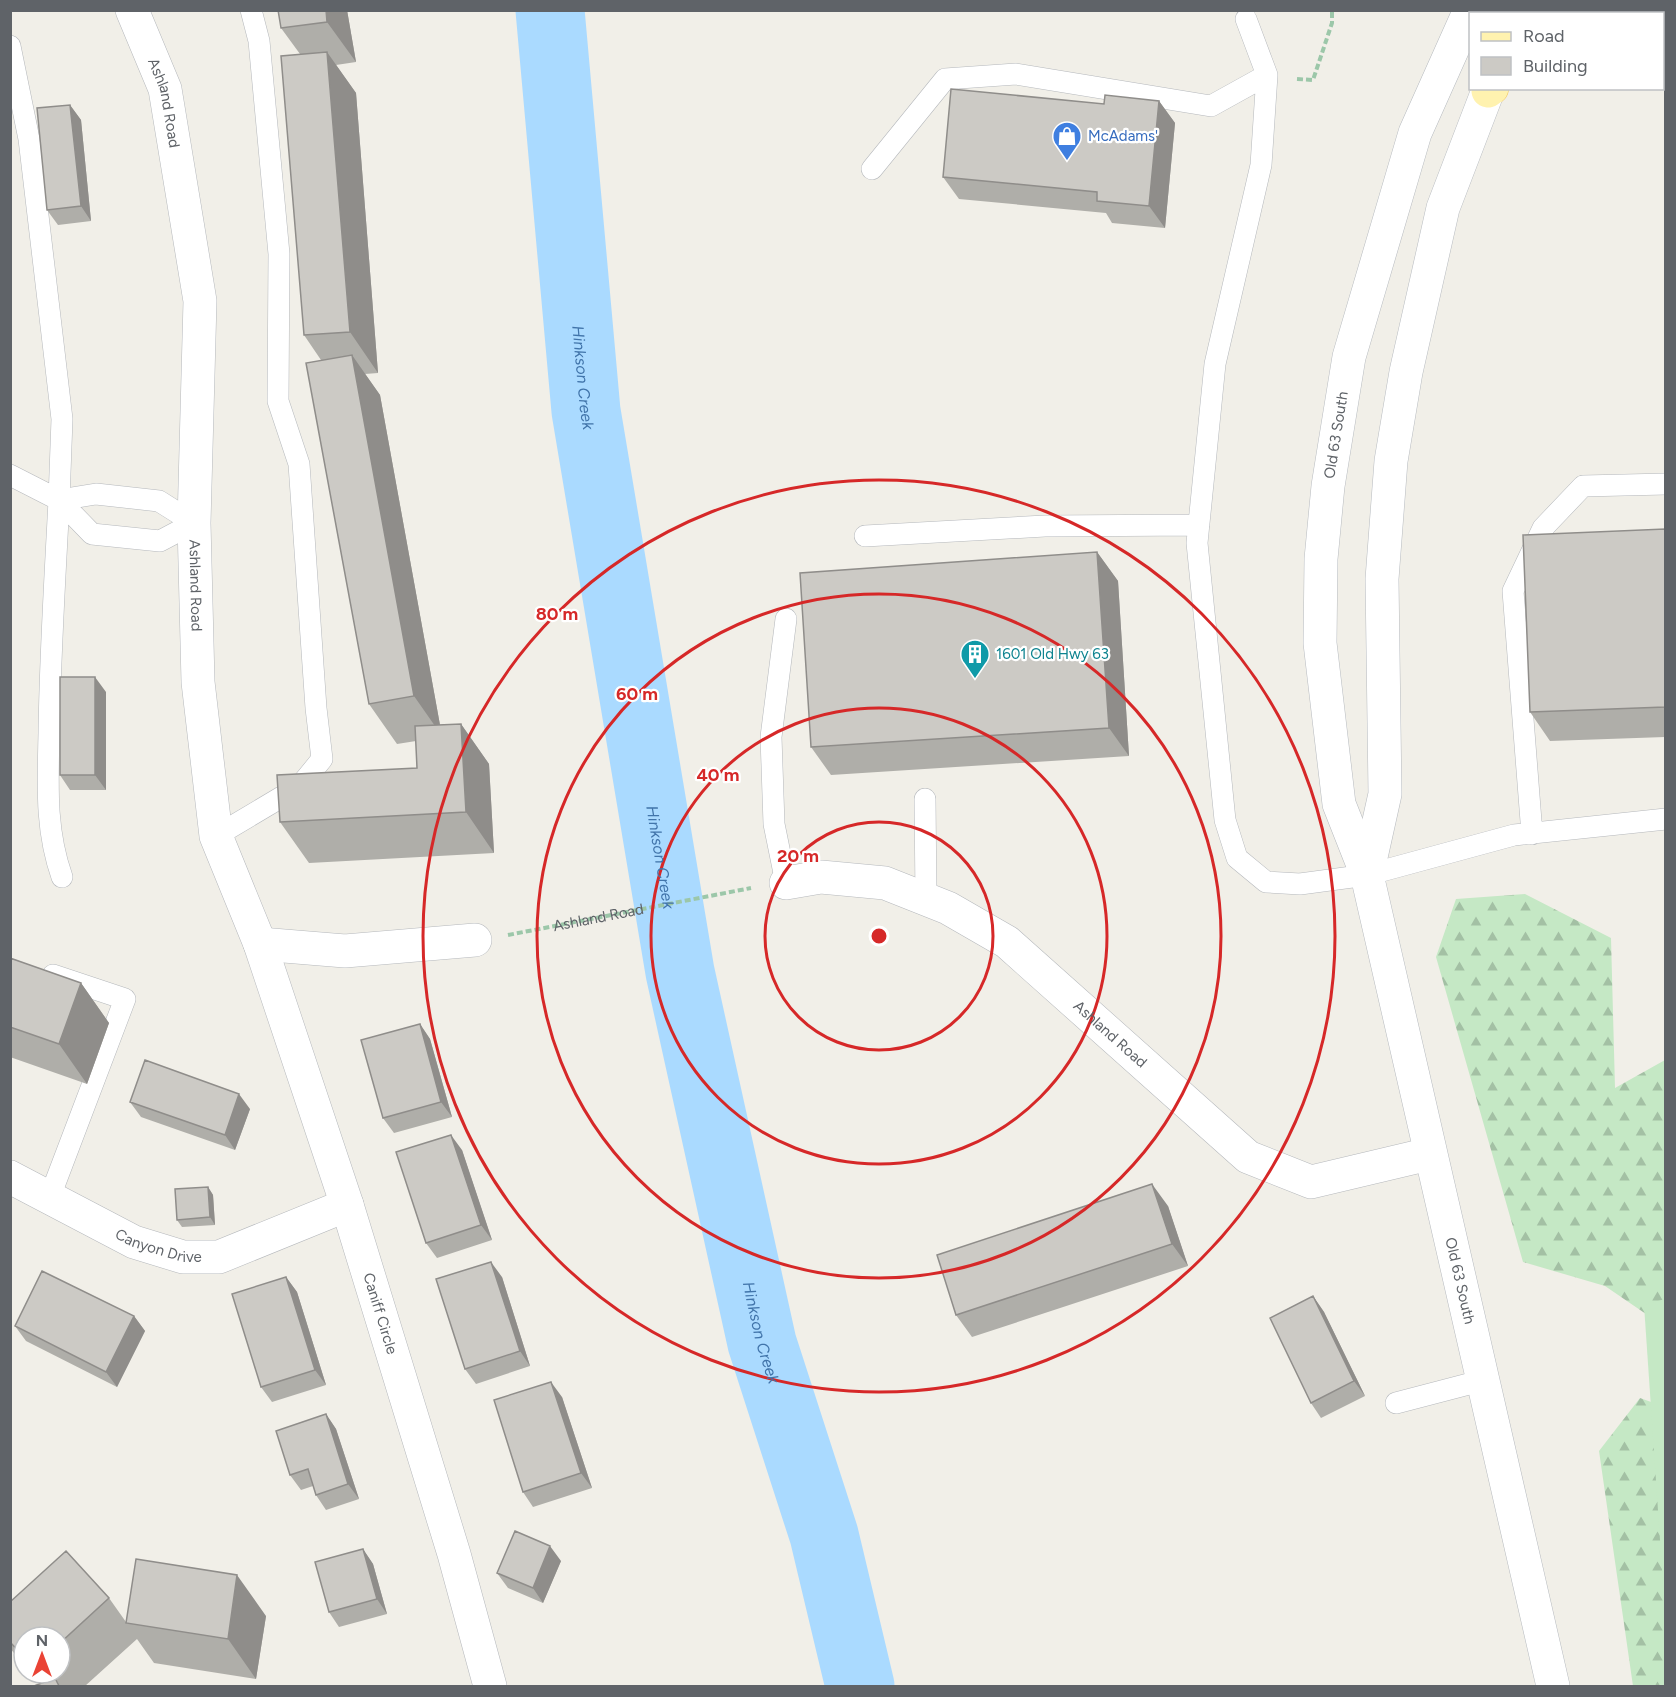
<svg xmlns="http://www.w3.org/2000/svg" width="1676" height="1697" font-family="Figtree,sans-serif">
  <style>
    .forest { fill: url(#forest-firs) }
    .park { fill: #c5e8c5 }
    .lines { fill: none; stroke-linecap: round; stroke-linejoin: round }
    .river { stroke: #aadaff; stroke-width: 69 }
    .service-casing { stroke: #b5b8bc; stroke-width: 22 }
    .minor-casing { stroke: #b5b8bc; stroke-width: 34 }
    .secondary-casing { stroke: #b6babf; stroke-width: 34 }
    .primary-casing { stroke: #f2c960; stroke-width: 34 }
    .path { stroke: #9cc7a9; stroke-width: 4; stroke-dasharray: 6 3; stroke-linecap: butt }
    .service { stroke: #fff; stroke-width: 21 }
    .minor { stroke: #fff; stroke-width: 33 }
    .secondary { stroke: #fff; stroke-width: 33 }
    .primary { stroke: #fff2af; stroke-width: 33 }
    .wall { fill: #afaea9 }
    .shaded-wall { fill: #8f8d8a }
    .building { fill: #cccac5; stroke: #8f8d8a; stroke-width: 1.5 }
    .ring { fill: none; stroke: #d62828; stroke-width: 3 }
    .labels { text-anchor: middle; dominant-baseline: central; stroke-width: 4.5; stroke-linejoin: round; paint-order: stroke }
    .street-label { font-size: 15px; fill: #5f6368; stroke: #fff }
    .shop-label { font-size: 15px; fill: #366cbe; stroke: #fff; text-anchor: start }
    .culture-label { font-size: 15px; fill: #0d838f; stroke: #fff; text-anchor: start }
    .water-label { font-size: 16px; font-style: italic; fill: #4174aa; stroke: #fff }
    .centre { fill: #d62828; stroke: #fff; stroke-width: 3 }
    .ring-label { font-size: 18px; text-anchor: middle; font-weight: bold; fill: #d62828; stroke: #fff; stroke-width: 4.5; stroke-linejoin: round; paint-order: stroke }
  </style>
  <defs>
    <pattern id="forest-firs" width="22" height="20" patternUnits="userSpaceOnUse" patternTransform="scale(1.5)"><rect width="22" height="20" fill="#c5e8c5"/><path d="M5 1l3.5 6h-7zM16 11l3.5 6h-7z" fill="#a3c0a4"/></pattern>
  </defs>
  <rect width="100%" height="100%" fill="#f1efe8"/>
  <!-- forest -->
  <path class="forest" d="M1525 894 1611 938 1615 1088 1665 1060V1327L1605 1286 1523 1262 1436 957 1456 899Z
    M1640 1398 1665 1407V1686H1633L1599 1451Z"/>
  <!-- park -->
  <path class="park" d="M1665 1299H1666L1665 1613 1644 1305Z"/>
  <g class="lines">
    <!-- river -->
    <path class="river" id="s1" d="M550 10 586 411 680 972 762 1343 824 1535 860 1686"/>
    <!-- service casing -->
    <g class="service-casing">
      <path id="service" d="M1246 19 1267 75 1261 165 1215 364 1197 543 1225 820 1237 858 1266 882 1300 884 1367 875 1514 835 1666 819
        M10 46 29 139 62 419 59 500 96 494 159 501 194 523 160 541 92 534 59 500
        M872 169 945 79 1016 74 1211 106 1267 75
        M10 475 59 500C55 578 50 655 49 733 48 784 45 829 62 877
        M865 536 1045 526 1199 525
        M925 799 926 899
        M1532 834 1513 591 1543 528 1583 486 1666 484
        M216 836 300 786 322 759 316 708 299 464 278 401 279 254 259 41 251 10
        M786 883 774 824 771 737 786 619
        M49 1199 125 999 53 975
        M1396 1403 1484 1380"/>
    </g>
    <!-- minor casing -->
    <g class="minor-casing">
      <g id="minor">
        <path id="s3" d="M132 10 165 89 200 301 194 523 198 682 216 836 260 944 347 1205 454 1554 490 1686"/>
        <path id="s4" d="M786 883 821 877 885 883 948 908 1007 942 1248 1157 1311 1182 1429 1154"/>
        <path d="M260 944 345 951 475 940"/>
        <path id="s5" d="M10 1177 134 1242 183 1257H219L347 1205"/>
      </g>
    </g>
    <!-- secondary casing -->
    <g class="secondary-casing">
      <g id="secondary">
        <path id="s6" d="M1470 10 1415 133 1349 357 1328 486 1321 559 1320 643 1339 804 1367 875 1553 1686"/>
        <path d="M1518 14 1519 10"/>
        <path d="M1367 875 1385 794 1382 579 1391 461 1406 372 1443 208 1489 88"/>
      </g>
    </g>
    <!-- primary casing -->
    <g class="primary-casing">
      <path id="primary" d="M1615 14 1626 10
        M1488 91 1492 88"/>
    </g>
    <!-- path -->
    <g class="path">
      <path d="M1297 79 1313 80 1332 23V10"/>
      <path id="s2" d="M508 935 751 888"/>
    </g>
    <!-- service -->
    <use href="#service" class="service"/>
    <!-- minor -->
    <use href="#minor" class="minor"/>
    <!-- secondary -->
    <use href="#secondary" class="secondary"/>
    <!-- primary -->
    <use href="#primary" class="primary"/>
  </g>
  <!-- wall -->
  <path class="wall" d="M347 10 356 62 336 65 356 93 378 373 365 374 380 395 440 725 461 724 489 764 494 853 309 863 280 822 417 768 416 741 397 744 369 704 321 360 304 335 300 54 281 28Z
    M1159 101 1175 123 1165 228 1112 223 1106 213 959 199 943 177 1104 104Z
    M70 105 81 120 91 221 58 225 47 210Z
    M1665 529V737L1550 741 1530 712Z
    M1097 552 1118 581 1129 756 831 775 811 747Z
    M106 692V790H70L60 775Z
    M10 958 81 983 109 1023 87 1084 10 1057Z
    M420 1024 430 1039 452 1117 394 1133 383 1118Z
    M130 1102 250 1109 235 1150 141 1117Z
    M462 1150 492 1240 437 1258 426 1243Z
    M208 1187 213 1195 215 1225 182 1227 177 1220Z
    M1168 1206 1188 1266 972 1337 956 1315Z
    M286 1277 297 1292 326 1385 272 1402 261 1387Z
    M502 1277 530 1366 476 1384 465 1369Z
    M1313 1296 1324 1312 1365 1396 1321 1418 1311 1403Z
    M134 1316 145 1331 117 1387 26 1341 15 1326Z
    M562 1397 592 1488 533 1507 523 1492Z
    M326 1414 336 1429 359 1499 326 1510 316 1495 313 1486 301 1490 290 1475Z
    M363 1549 373 1564 387 1614 339 1627 329 1612Z
    M561 1561 543 1603 508 1588 497 1573Z
    M109 1598 126 1622 266 1616 256 1679 154 1663 137 1639 85 1686H34L40 1684 31 1673H60V1637H24V1666L10 1648V1602Z"/>
  <!-- shaded-wall -->
  <path class="shaded-wall" d="M326 10H347L356 62 327 22Z
    M327 52 356 93 378 373 350 332Z
    M1159 101 1175 123 1165 228 1149 206Z
    M70 105 81 120 91 221 81 206Z
    M352 355 380 395 442 736 414 696Z
    M1097 552 1118 581 1129 756 1109 728Z
    M95 677 106 692V790L95 775Z
    M461 724 489 764 494 853 466 812Z
    M81 983 109 1023 87 1084 59 1044Z
    M420 1024 430 1039 452 1117 441 1102Z
    M239 1094 250 1109 235 1150 225 1135Z
    M451 1135 462 1150 492 1240 481 1225Z
    M1152 1184 1168 1206 1188 1266 1172 1244Z
    M208 1187 213 1195 215 1225 210 1217Z
    M491 1262 502 1277 530 1366 520 1351Z
    M286 1277 297 1292 326 1385 315 1370Z
    M1313 1296 1324 1312 1365 1396 1354 1381Z
    M134 1316 145 1331 117 1387 106 1372Z
    M551 1382 562 1397 592 1488 581 1473Z
    M326 1414 336 1429 359 1499 348 1484Z
    M550 1546 561 1561 543 1603 533 1588Z
    M363 1549 373 1564 387 1614 377 1599Z
    M237 1575 266 1616 256 1679 228 1639Z"/>
  <!-- building -->
  <path class="building" d="M278 10H326L327 22 281 28Z
    M327 52 350 332 304 335 281 56Z
    M951 89 1104 104 1105 95 1159 101 1149 206 1097 201V192L943 177Z
    M70 105 81 206 47 210 37 108Z
    M352 355 414 696 369 704 306 363Z
    M1665 529V707L1530 712 1523 535Z
    M1097 552 1109 728 811 747 800 573Z
    M60 677H95V775H60Z
    M461 724 466 812 280 822 277 775 417 768 415 726Z
    M10 958 81 983 59 1044 10 1027Z
    M420 1024 441 1102 383 1118 361 1040Z
    M145 1060 239 1094 225 1135 130 1102Z
    M451 1135 481 1225 426 1243 396 1152Z
    M1152 1184 1172 1244 956 1315 937 1255Z
    M208 1187 210 1217 177 1220 175 1189Z
    M491 1262 520 1351 465 1369 436 1279Z
    M42 1271 134 1316 106 1372 15 1326Z
    M286 1277 315 1370 261 1387 232 1294Z
    M1313 1296 1354 1381 1311 1403 1270 1318Z
    M551 1382 581 1473 523 1492 494 1400Z
    M326 1414 348 1484 316 1495 308 1469 290 1475 276 1431Z
    M515 1531 550 1546 533 1588 497 1573Z
    M363 1549 377 1599 329 1612 315 1562Z
    M66 1551 109 1598 60 1643V1637H24V1657L10 1642V1602Z
    M136 1559 237 1575 228 1639 126 1623Z
    M55 1678 59 1686H34Z"/>
  <!-- distance rings -->
  <g class="ring">
    <circle cx="879" cy="936" r="114"/>
    <circle cx="879" cy="936" r="228"/>
    <circle cx="879" cy="936" r="342"/>
    <circle cx="879" cy="936" r="456"/>
  </g>
  <!-- icons -->
  <defs>
    <g id="shop-pin" transform="scale(1.5)"><path d="M0 17L-7.5 6A9.5 9.5 0 1 1 7.5 6Z" fill="#3f7fe0" stroke="#fff"/><path d="M-5-2.5h2.3a2.7 3.5 0 0 1 5.4 0H5L5.5 6h-11ZM-1.5-2.5h3a1.5 2.3 0 0 0-3 0Z" fill="#fff"/></g>
    <g id="building-pin" transform="scale(1.5)"><path d="M0 17L-7.5 6A9.5 9.5 0 1 1 7.5 6Z" fill="#0f9aa8" stroke="#fff"/><path d="M-4-6H4V6H1V3H-1V6H-4ZM-2.5-4.3h1.7v1.8h-1.7ZM.8-4.3h1.7v1.8H.8ZM-2.5-1h1.7V.8h-1.7ZM.8-1h1.7V.8H.8Z" fill="#fff"/></g>
  </defs>
  <g fill-rule="evenodd">
    <use href="#shop-pin" x="1067" y="136"/>
    <use href="#building-pin" x="975" y="654"/>
  </g>
  <g class="labels">
    <!-- street labels -->
    <g class="street-label">
      <text stroke="none"><textPath href="#s3" startOffset="99">Ashland Road</textPath></text>
      <text transform="translate(1336 435) rotate(-81)">Old 63 South</text>
      <text stroke="none"><textPath href="#s3" startOffset="585">Ashland Road</textPath></text>
      <text stroke="none"><textPath href="#s2" startOffset="92">Ashland Road</textPath></text>
      <text stroke="none"><textPath href="#s4" startOffset="374">Ashland Road</textPath></text>
      <text stroke="none"><textPath href="#s5" startOffset="165">Canyon Drive</textPath></text>
      <text stroke="none"><textPath href="#s6" startOffset="1311">Old 63 South</textPath></text>
      <text stroke="none"><textPath href="#s3" startOffset="1342">Caniff Circle</textPath></text>
    </g>
    <!-- shop labels -->
    <g class="shop-label">
      <text x="1088" y="136">McAdams'</text>
    </g>
    <!-- culture labels -->
    <g class="culture-label">
      <text x="996" y="654">1601 Old Hwy 63</text>
    </g>
    <!-- water labels -->
    <g class="water-label">
      <text stroke="none"><textPath href="#s1" startOffset="369">Hinkson Creek</textPath></text>
      <text stroke="none"><textPath href="#s1" startOffset="855">Hinkson Creek</textPath></text>
      <text stroke="none"><textPath href="#s1" startOffset="1341">Hinkson Creek</textPath></text>
    </g>
  </g>
  <circle cx="879" cy="936" r="9" class="centre"/>
  <g class="ring-label">
    <text x="557" y="620">80 m</text>
    <text x="637" y="700">60 m</text>
    <text x="718" y="781">40 m</text>
    <text x="798" y="862">20 m</text>
  </g>
  <!-- border -->
  <rect width="1676" height="1697" fill="none" stroke="#5f6368" stroke-width="24"/>
  <!-- legend -->
  <rect x="1469" y="12" width="195" height="78" fill="#ffffff" stroke="#bfc1c3" stroke-width="1.5"/>
  <rect x="1481" y="32" width="30" height="9" fill="#fff2af" stroke="#bfc1c3" stroke-width="1.5"/>
  <text x="1523" y="42" font-size="18" fill="#5f6368">Road</text>
  <rect x="1481" y="57" width="30" height="18" fill="#cccac5" stroke="#bfc1c3" stroke-width="1.5"/>
  <text x="1523" y="72" font-size="18" fill="#5f6368">Building</text>
  <!-- north arrow -->
  <g transform="translate(42 1655)"><circle r="28" fill="#ffffff" stroke="#bfc1c3" stroke-width="1.5"/>
  <path d="M0-4.5L10 22L0 15L-10 22Z" fill="#ea4335"/>
  <text y="-9" font-size="16" font-weight="bold" text-anchor="middle" fill="#5f6368">N</text>
  </g>
</svg>
